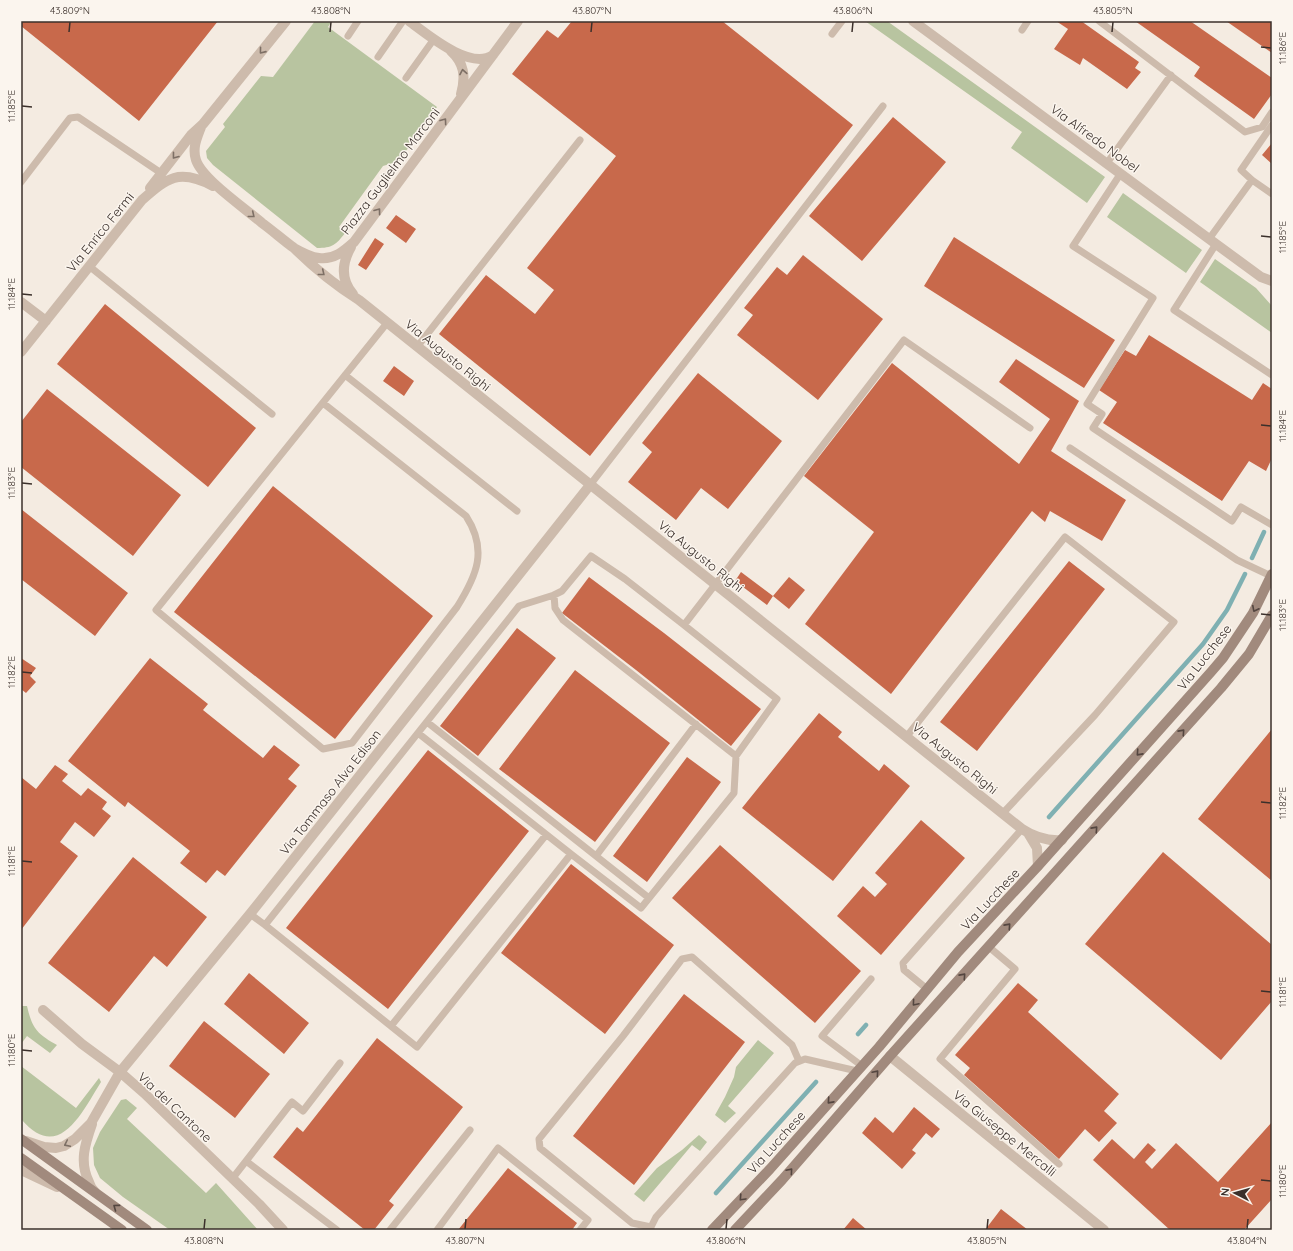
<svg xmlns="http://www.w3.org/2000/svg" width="1293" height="1251" font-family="Quicksand,sans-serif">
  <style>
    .green { fill: #b8c4a0 }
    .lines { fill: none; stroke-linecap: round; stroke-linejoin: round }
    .stream { stroke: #7fb0b2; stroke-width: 4.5 }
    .building { fill: #c8694b }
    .service { stroke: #cdbbac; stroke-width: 7 }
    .minor { stroke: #cdbbac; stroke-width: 10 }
    .secondary { stroke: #a18a7d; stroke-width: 10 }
    .oneway { stroke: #7d6f65 }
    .oneway2 { stroke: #544640 }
    .ticks { fill: none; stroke: #3b302b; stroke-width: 1.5 }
    .labels { text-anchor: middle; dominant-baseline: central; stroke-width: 3; stroke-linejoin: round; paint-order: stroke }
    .street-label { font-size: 13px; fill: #3b302b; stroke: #fbf5ee }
    .neatline { fill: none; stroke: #3b302b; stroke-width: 1.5 }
    .ticks-label { font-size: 10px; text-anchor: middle; fill: #3b302b }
  </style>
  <rect width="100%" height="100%" fill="#f4ebe1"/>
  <!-- green -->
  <path class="green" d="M315 21H332L328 27 437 107 399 161 383 166 339 227 345 233C336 245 332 248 317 248L213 165 207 158 206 151 225 127 223 124 261 76 273 77Z
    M865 21H887L1105 177 1087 203 1011 148 1022 132Z
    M1123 193 1202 250 1186 273 1107 217Z
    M1215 259 1256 288 1272 306V333L1200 282Z
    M21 1006H27C32 1028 37 1034 57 1045L50 1053 27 1036 21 1044Z
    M758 1040 774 1053 728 1106 736 1113 725 1123 715 1115 725 1097 734 1077 736 1067Z
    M21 1066 76 1108 99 1078 101 1082C82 1112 59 1164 21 1119Z
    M126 1099 137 1108 127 1119 206 1193 216 1183 258 1230H170L123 1197 100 1178 94 1165 93 1148 100 1132 121 1100Z
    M699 1135 707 1142 700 1151 692 1145 644 1202 634 1194 657 1168 682 1150Z"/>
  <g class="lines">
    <!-- stream -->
    <path class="stream" d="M1252 558 1264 532
      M1049 817 1203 644 1227 610 1245 574
      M858 1034 866 1025
      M716 1193 816 1082"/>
  </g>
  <!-- building -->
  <path class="building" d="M21 21H218L139 121 21 26Z
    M572 21H722L853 125 590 456 439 334 486 275 535 314 554 290 527 268 616 156 512 74 547 30 558 38Z
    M1056 21H1081L1139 62 1135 68 1141 72 1127 89 1083 58 1080 65 1054 49 1068 29Z
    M1135 21H1190L1272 78V94L1254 119 1194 76 1200 67Z
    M1226 21H1272V53Z
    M893 117 946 162 862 261 809 216Z
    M1272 143V164L1262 155Z
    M396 215 416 229 406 243 386 228Z
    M954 237 1115 340 1084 388 924 286Z
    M375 238 384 244 366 270 358 265Z
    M803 255 883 319 818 400 737 335 753 315 744 308 777 267 787 275Z
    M105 304 256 428 208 487 57 364Z
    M1149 335 1252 400 1263 383 1272 389V458L1266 471 1249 461 1222 501 1103 423 1117 402 1099 390 1125 350 1136 356Z
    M1016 359 1079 401 1051 451 1126 500 1102 541 1050 511 1045 522 1032 511 891 694 805 624 874 532 804 476 892 363 1019 464 1050 419 999 382Z
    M394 366 414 381 404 396 383 381Z
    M698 373 782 441 728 509 701 488 676 520 628 482 652 452 642 443Z
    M47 389 181 495 133 556 21 467V422Z
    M273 486 433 616 335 739 174 612Z
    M21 509 128 593 95 636 21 579Z
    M1069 561 1105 589 977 751 940 722Z
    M741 572 773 596 767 605 735 581Z
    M589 577 664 633 761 709 731 746 636 670 562 613Z
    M789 577 805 590 789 609 773 596Z
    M517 628 556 658 478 756 440 726Z
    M21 658 36 668 30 676 36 682 26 693 21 689Z
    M150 658 208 704 203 710 263 758 274 745 300 765 288 779 297 786 225 876 217 870 206 883 180 863 190 851 128 802 125 807 68 761Z
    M575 670 670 743 595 842 499 769Z
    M819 713 842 732 838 737 879 771 884 764 910 786 833 881 742 808Z
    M1272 729V881L1198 819Z
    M428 750 529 831 388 1009 286 928Z
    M687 757 721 782 647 882 613 856Z
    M55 765 68 774 62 781 81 796 88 788 107 802 102 809 111 816 94 837 75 822 60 842 78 856 21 930V777L36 789Z
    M921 820 965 858 881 955 837 916 863 886 875 897 887 884 875 873Z
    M720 845 861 971 815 1023 672 898Z
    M1163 852 1272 945V1001L1221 1060 1085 944Z
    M133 857 207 917 167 967 154 956 109 1012 48 963Z
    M571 864 674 945 605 1034 501 953Z
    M249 973 309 1023 284 1054 224 1004Z
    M1018 983 1038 1000 1028 1012 1119 1094 1104 1111 1117 1123 1099 1142 1085 1129 1059 1159 964 1075 970 1068 955 1055Z
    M684 994 745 1042 634 1185 573 1136Z
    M204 1021 270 1074 235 1118 169 1066Z
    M377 1038 463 1107 389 1201 394 1205 374 1230H365L273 1157 297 1127 303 1132Z
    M914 1107 940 1129 932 1138 926 1133 912 1150 916 1153 902 1169 862 1133 875 1117 893 1133Z
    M1272 1122V1199L1244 1230H1170L1093 1160 1112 1139 1134 1159 1148 1143 1156 1150 1145 1162 1152 1169 1176 1143 1218 1182Z
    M508 1168 577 1223 572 1230H458Z
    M1001 1209 1028 1230H985Z
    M853 1218 867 1230H843Z"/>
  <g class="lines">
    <!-- service -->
    <path class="service" d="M1099 21 1245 132 1262 127 1272 112
      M1022 30 1028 21
      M832 34 842 21
      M348 36 358 21
      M378 57 403 21
      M406 78 434 39
      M1107 163 1171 75
      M1121 173 1073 246 1153 298 1087 404 1102 414 1093 428 1232 521 1241 507 1272 525
      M1252 180 1241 170 1272 125
      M21 182 70 118 78 117 161 173
      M1209 239 1252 180 1272 194
      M1216 244 1174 310 1272 375
      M89 266 272 414
      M417 347 580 140
      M345 375 517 511
      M323 403 466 516C488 550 477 575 457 607L352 743 323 749 156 610 387 323
      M1070 448 1237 560 1271 576
      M590 485 883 106
      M554 595 555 608 563 620 736 756
      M427 722 649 898
      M418 733 571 854
      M907 736 1065 537 1174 622 1095 715 1003 813
      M596 856 696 724
      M250 914 265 925 519 606 554 595 562 591 591 556 625 579 684 625 904 340 1030 428
      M265 925 417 1047 571 854 641 908 734 793 736 756 777 699 684 625
      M989 947 1015 969 940 1059 1059 1164
      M927 989 904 970 903 963 1022 829
      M391 1026 546 835
      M862 1066 822 1036 871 979
      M246 1161 337 1230
      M232 1179 292 1102 303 1111 340 1063
      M651 1227 632 1223 540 1148 539 1139 623 1036 682 959 692 957 792 1045 799 1061
      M390 1230 470 1130
      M437 1230 498 1148 588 1220 580 1230
      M651 1230V1227L656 1217 795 1063 805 1059 857 1071"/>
    <!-- minor -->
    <path class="minor" d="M409 21C427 34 470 71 493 55
      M913 21 1216 244 1261 277 1272 281
      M451 51C464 63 466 76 461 94
      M201 127C197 138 192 148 196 160 202 179 246 209 262 223 273 231 283 240 294 248 301 252 311 257 319 258 334 260 344 251 354 242L518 21
      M150 188 191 135 203 124 286 21
      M293 247C313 267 335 285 359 300L1022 829C1034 837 1048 841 1062 840
      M351 247C342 263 340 279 353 294
      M21 302 46 321
      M21 352 142 200C167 178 179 168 213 186
      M1028 833 1037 848 1038 866
      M43 1010 82 1044 120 1072 144 1093 259 1204 283 1230
      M890 1056 1104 1230
      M92 1124C85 1144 79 1162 89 1182 90 1186 92 1189 95 1192
      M26 1141 44 1147 56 1148 64 1146 75 1139 91 1123 120 1072 250 914 590 485
      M21 1170 57 1187"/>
    <!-- secondary -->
    <path class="secondary" d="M21 1139 147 1230
      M21 1158 122 1230
      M712 1230 770 1169 879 1047 958 952 1038 866 1211 672 1223 658 1253 613 1272 574
      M735 1230 782 1180 890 1056 1221 688 1249 654 1272 615"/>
  </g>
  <!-- one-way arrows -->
  <defs><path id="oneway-chevron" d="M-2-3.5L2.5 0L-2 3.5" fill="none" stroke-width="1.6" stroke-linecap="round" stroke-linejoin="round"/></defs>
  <g class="oneway">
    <use href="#oneway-chevron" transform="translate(262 51) rotate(129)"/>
    <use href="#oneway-chevron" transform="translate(463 72) rotate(-100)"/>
    <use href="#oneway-chevron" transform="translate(444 121) rotate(-54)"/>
    <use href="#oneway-chevron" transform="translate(175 156) rotate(128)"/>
    <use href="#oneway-chevron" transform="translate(378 211) rotate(-53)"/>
    <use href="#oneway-chevron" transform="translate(252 215) rotate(39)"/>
    <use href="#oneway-chevron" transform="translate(322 273) rotate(39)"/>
    <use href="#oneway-chevron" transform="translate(67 1144) rotate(154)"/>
  </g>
  <g class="oneway2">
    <use href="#oneway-chevron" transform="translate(1255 609) rotate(117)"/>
    <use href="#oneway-chevron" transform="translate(1182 732) rotate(-48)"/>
    <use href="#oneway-chevron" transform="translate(1139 753) rotate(132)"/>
    <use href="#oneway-chevron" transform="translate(1095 829) rotate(-48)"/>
    <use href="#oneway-chevron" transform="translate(1008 926) rotate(-48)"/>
    <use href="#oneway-chevron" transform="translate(963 976) rotate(-48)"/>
    <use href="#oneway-chevron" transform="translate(915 1003) rotate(130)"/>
    <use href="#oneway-chevron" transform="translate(876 1073) rotate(-49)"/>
    <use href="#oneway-chevron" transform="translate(830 1101) rotate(132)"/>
    <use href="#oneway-chevron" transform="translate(790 1171) rotate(-49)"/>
    <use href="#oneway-chevron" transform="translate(742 1198) rotate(133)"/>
    <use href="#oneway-chevron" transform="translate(116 1207) rotate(-144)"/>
  </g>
  <!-- ticks -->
  <path class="ticks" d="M69 32 70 22M330 32 331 22M591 32 592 22M852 32 853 22M1112 32 1113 22M1261 47 1271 48M22 106 32 107M1261 236 1271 237M22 294 32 295M1261 425 1271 426M22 483 32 484M1261 614 1271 615M22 672 32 673M1261 802 1271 803M22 861 32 862M1261 991 1271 992M22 1050 32 1051M1261 1180 1271 1181M204 1229 205 1219M465 1229 466 1219M726 1229 727 1219M987 1229 988 1219M1247 1229 1248 1219"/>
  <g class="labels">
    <!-- street labels -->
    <g class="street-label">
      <text transform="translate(1095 138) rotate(36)">Via Alfredo Nobel</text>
      <text transform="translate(390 171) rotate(-53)">Piazza Guglielmo Marconi</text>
      <text transform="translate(100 232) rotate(-51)">Via Enrico Fermi</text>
      <text transform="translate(448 355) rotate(39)">Via Augusto Righi</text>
      <text transform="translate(701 556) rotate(39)">Via Augusto Righi</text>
      <text transform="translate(1204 657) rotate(-52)">Via Lucchese</text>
      <text transform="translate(955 758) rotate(39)">Via Augusto Righi</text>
      <text transform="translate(330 792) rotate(-52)">Via Tommaso Alva Edison</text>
      <text transform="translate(990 899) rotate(-47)">Via Lucchese</text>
      <text transform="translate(175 1107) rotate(43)">Via del Cantone</text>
      <text transform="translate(1005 1133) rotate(39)">Via Giuseppe Mercalli</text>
      <text transform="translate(776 1142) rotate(-48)">Via Lucchese</text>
    </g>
  </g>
  <!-- border -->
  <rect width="1293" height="1251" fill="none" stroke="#fbf5ee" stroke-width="44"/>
  <!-- north arrow -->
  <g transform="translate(1235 1193) rotate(276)" stroke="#fbf5ee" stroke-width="3" paint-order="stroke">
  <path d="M0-3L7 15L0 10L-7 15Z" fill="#3b302b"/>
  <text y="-6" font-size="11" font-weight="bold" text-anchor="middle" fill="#3b302b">N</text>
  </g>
  <rect x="22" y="22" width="1249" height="1207" class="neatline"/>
  <g class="ticks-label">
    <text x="70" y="14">43.809°N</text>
    <text x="331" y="14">43.808°N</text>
    <text x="592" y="14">43.807°N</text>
    <text x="853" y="14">43.806°N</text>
    <text x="1113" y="14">43.805°N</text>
    <text transform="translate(1282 48) rotate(-90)" y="4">11.186°E</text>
    <text transform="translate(11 106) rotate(-90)" y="4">11.185°E</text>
    <text transform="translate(1282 237) rotate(-90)" y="4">11.185°E</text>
    <text transform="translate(11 294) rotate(-90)" y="4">11.184°E</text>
    <text transform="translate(1282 426) rotate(-90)" y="4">11.184°E</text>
    <text transform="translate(11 483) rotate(-90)" y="4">11.183°E</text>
    <text transform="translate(1282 615) rotate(-90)" y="4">11.183°E</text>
    <text transform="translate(11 672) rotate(-90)" y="4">11.182°E</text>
    <text transform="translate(1282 803) rotate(-90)" y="4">11.182°E</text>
    <text transform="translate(11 861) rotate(-90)" y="4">11.181°E</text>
    <text transform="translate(1282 992) rotate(-90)" y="4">11.181°E</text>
    <text transform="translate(11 1050) rotate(-90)" y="4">11.180°E</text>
    <text transform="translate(1282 1181) rotate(-90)" y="4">11.180°E</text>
    <text x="204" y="1244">43.808°N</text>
    <text x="465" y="1244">43.807°N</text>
    <text x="726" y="1244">43.806°N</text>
    <text x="987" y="1244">43.805°N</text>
    <text x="1247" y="1244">43.804°N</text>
  </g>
</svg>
